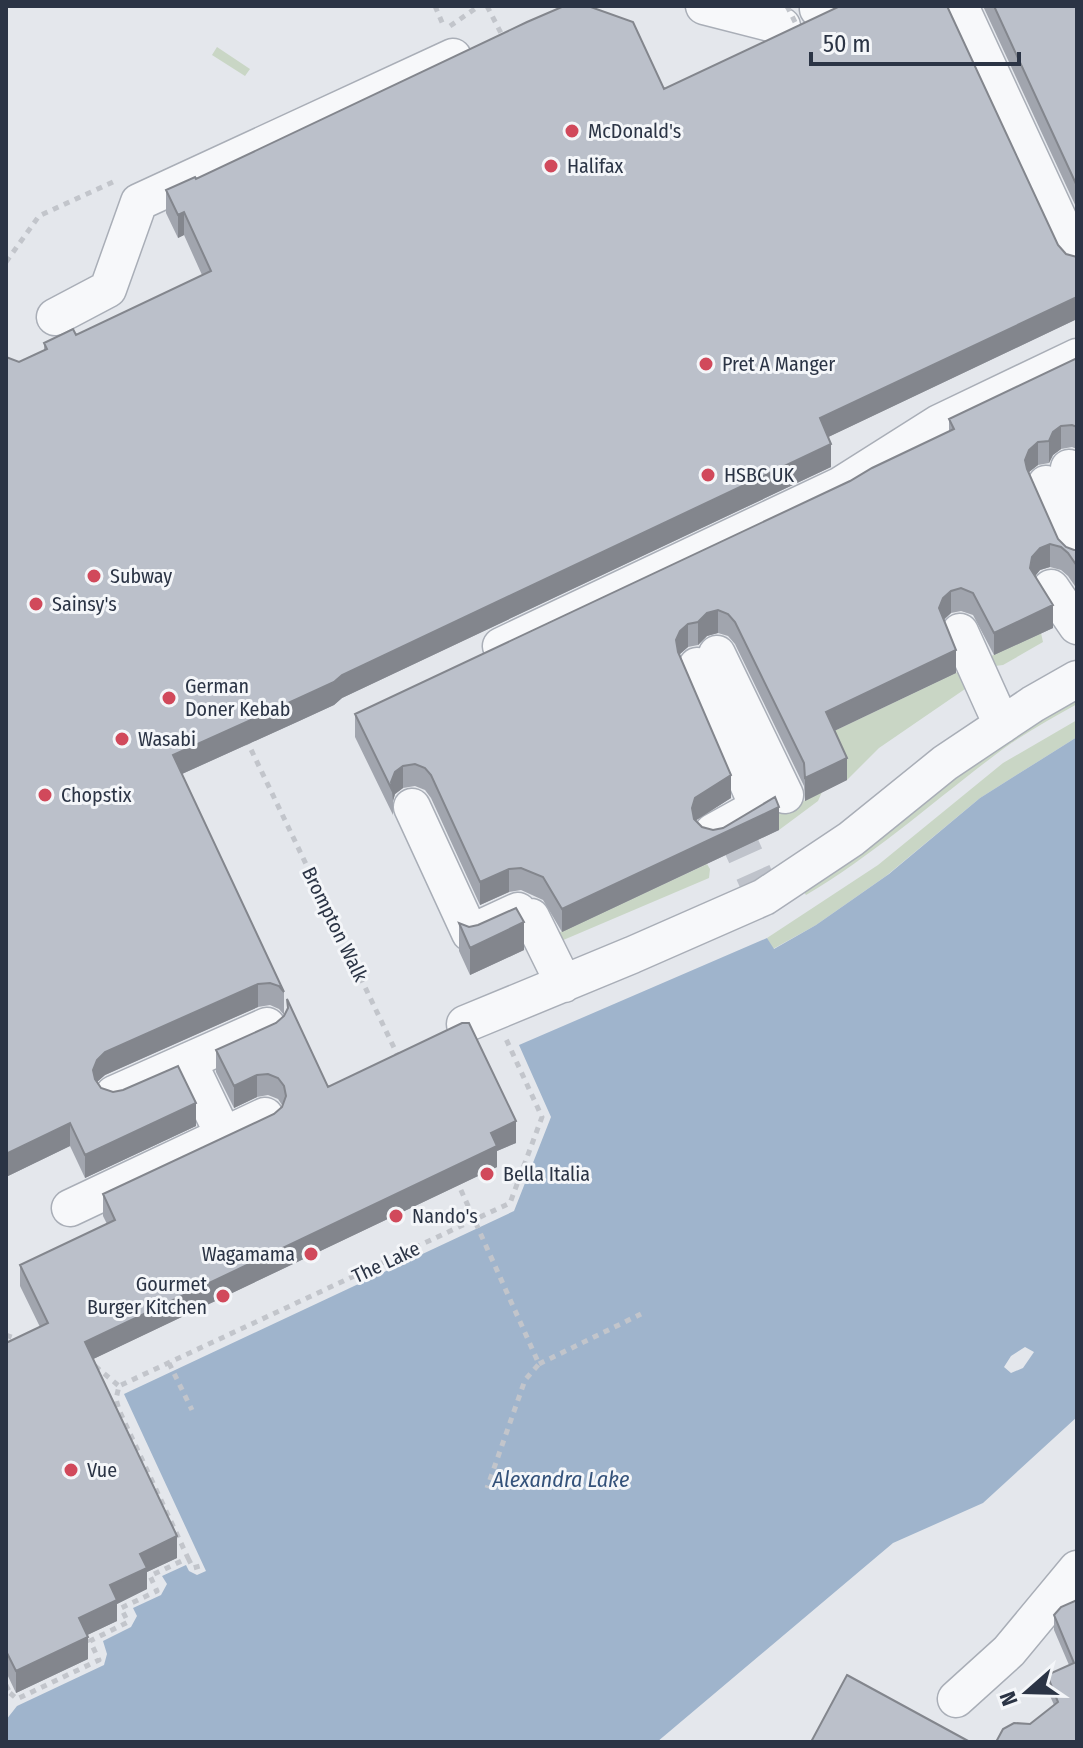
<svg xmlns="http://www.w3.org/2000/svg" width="1083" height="1748" font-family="'Fira Sans Condensed',sans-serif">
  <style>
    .green { fill: #c9d6c5 }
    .water { fill: #9fb4cc; fill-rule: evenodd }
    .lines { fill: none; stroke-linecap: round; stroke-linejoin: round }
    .minor-tunnel { stroke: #bfc3cb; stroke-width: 36; stroke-dasharray: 36 18; stroke-linecap: butt }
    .minor-casing { stroke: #a9aeb7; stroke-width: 39 }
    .path { stroke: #c2c5cb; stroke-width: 5; stroke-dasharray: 6 6; stroke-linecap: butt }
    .minor { stroke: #f7f8fa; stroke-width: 36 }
    .path-bridge { stroke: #c2c5cb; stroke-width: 5; stroke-dasharray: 6 6; stroke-linecap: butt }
    .wall { fill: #a1a5ae }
    .shaded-wall { fill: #83868d }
    .building { fill: #bbc0ca; stroke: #83868d; stroke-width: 2 }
    .poi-dot { fill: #d1495b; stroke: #f4f6f9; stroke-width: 3 }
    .labels { text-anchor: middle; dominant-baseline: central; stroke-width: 6; stroke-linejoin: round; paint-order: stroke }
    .poi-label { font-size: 20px; fill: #2b3445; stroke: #f4f6f9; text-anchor: start }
    .street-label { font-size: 20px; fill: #2b3445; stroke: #f4f6f9 }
    .water-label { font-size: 22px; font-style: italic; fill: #34527a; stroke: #f4f6f9 }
  </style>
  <rect width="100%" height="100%" fill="#e4e7ec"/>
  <!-- green -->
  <path class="green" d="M217 47 250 69 245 76 212 55Z
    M1041 633 1043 642 1003 665 995 666 989 657Z
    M962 670 965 689 879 748 847 780 826 735Z
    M1077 695V704C1053 718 1026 732 1003 749 937 798 877 853 806 895L802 889 968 762Z
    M1077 720V737L980 798 886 876 816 925 773 949 767 938 878 865 1003 763Z
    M822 792 818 801 779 830 773 816Z
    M707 864 710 869 709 878 561 941 556 934Z"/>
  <!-- water -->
  <path class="water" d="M1077 737V1417L983 1503 893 1543 657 1742H6V1720L17 1706 104 1665 107 1654 103 1641 131 1627 137 1616 133 1608 161 1595 167 1584 162 1576 186 1565 189 1571 197 1575 206 1571 124 1394 514 1211 551 1117 519 1045 767 938 774 949 816 925 889 874 980 798ZM1025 1347 1034 1352 1023 1368 1011 1373 1004 1367 1011 1356Z"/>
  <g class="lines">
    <!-- minor-tunnel -->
    <path class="minor-tunnel" d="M731 823 764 897"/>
    <!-- minor casing -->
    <g class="minor-casing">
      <path id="minor" d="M704 6 782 26
        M960 6 1077 259
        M818 9 824 6
        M55 317 108 289 139 202 453 57
        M1069 468 1077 486
        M1046 484 1077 552
        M1051 588 1077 626
        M960 632 1002 725
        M501 646 841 485 939 423 1077 357
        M717 654 785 795
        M697 666 758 807 713 832
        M412 807 470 933 518 911
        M531 917 564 984
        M465 1024 632 955 764 897 851 839 945 763 1033 704 1077 679
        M188 1061 224 1136
        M114 1094 267 1026
        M70 1208 265 1116
        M956 1699 1009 1651 1077 1569"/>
    </g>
    <!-- path -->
    <path class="path" d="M435 6 444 27
      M487 6 503 37
      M450 26 479 6
      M6 262 39 216 115 181
      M246 739 399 1058
      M456 1179 539 1364 525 1380 487 1488
      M6 1335 22 1341
      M169 1363 192 1410
      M539 1364 641 1314
      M95 1366 119 1386
      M188 1558 193 1568 204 1565
      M6 1685 10 1693
      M10 1693 17 1699 99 1660 90 1641 128 1622 121 1608 157 1591 150 1576 188 1558 119 1410 116 1399 119 1386 510 1203 542 1117 506 1039"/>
    <!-- minor -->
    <use href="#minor" class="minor"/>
    <!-- path-bridge -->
    <path class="path-bridge" d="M787 6 799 30"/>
  </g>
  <!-- wall -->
  <path class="wall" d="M983 6H1077V209Z
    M664 89 1058 245 1066 254 1077 257V319L828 437 831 467 342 698 334 705 297 722 182 774 284 992V1015L279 1009 270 1005 258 1007 105 1075 97 1082 101 1088 196 1126 85 1178 70 1146 6 1177V357L19 362 44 350V343L76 335 202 275 184 235 178 238 166 213V190L196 179Z
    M1077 358V449L1072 447 1061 449 1053 455 1049 463 1038 465 1028 473 1058 539 1066 547 1074 550H1077V589L1068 576 1061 570 1050 567 1040 570 1035 576 1053 628 994 655 973 615 961 611 951 613 944 620 956 673 834 730 847 780 805 801 804 786 735 644 728 636 718 633 707 636 698 645 688 647 680 654 731 798 696 820 702 827 713 830H779L562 932 543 900 521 890 509 892 480 905 431 798 425 790 415 786 403 788 395 794 393 801V815L355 737V714L850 481 949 431V419Z
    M459 923 524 950 470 975 459 951Z
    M287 999 328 1087 516 1143 497 1151V1167L93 1359 177 1558 147 1572V1589L117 1604V1621L87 1635 88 1659 16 1693 6 1672V1343L40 1327 20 1286V1265L107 1224 103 1216V1194L274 1114 282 1107V1105L278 1099 268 1095 257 1097 234 1108 216 1072V1050L276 1023 284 1016 287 1010Z
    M1077 1600V1742L1030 1724 1054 1705 1047 1689V1675L1069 1665 1054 1630V1615Z"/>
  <!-- shaded-wall -->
  <path class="shaded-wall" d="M184 212V235L178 238V215Z
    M1077 297V319L820 441V418Z
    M1061 426V449L1053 455 1049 463V441L1053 432Z
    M1038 442V465L1029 472 1025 483V460L1029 450Z
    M831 444V467L342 698 334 705 297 722 173 778V755Z
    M1050 544V567L1040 570 1032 580 1030 568 1032 557 1040 548Z
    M951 591V613L943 620 939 608 943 598Z
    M1053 605V628L994 655V633Z
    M718 610V633L707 636 698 645V622L707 613Z
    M688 624V647L680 654 676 663V640L680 631Z
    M956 650V673L826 735V712Z
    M847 758V780L805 801V778Z
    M403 766V788L395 794 393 801 391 782 395 772Z
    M731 775V798L695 821 692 831V808L695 798Z
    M779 807V830L562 932V909Z
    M509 869V892L480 905V882Z
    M524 922V950L470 975V948Z
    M258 984V1007L105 1075 97 1082 93 1093V1070L97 1060 105 1052Z
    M257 1075V1097L234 1108V1086Z
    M196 1103V1126L85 1178V1155Z
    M516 1121V1143L497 1151V1167L85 1363V1342Z
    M70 1123V1146L6 1177V1154Z
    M177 1536V1558L147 1572V1589L117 1604V1621L79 1639V1618L110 1585 140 1554Z
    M88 1637V1659L16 1693V1671Z"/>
  <!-- building -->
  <path class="building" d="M564 6H588L633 22 664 89 840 6H947L1058 245 1066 254 1077 257V297L820 418 831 444 342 675 334 682 297 699 173 755 284 992 279 986 270 983 258 984 105 1052 97 1060 93 1070 95 1079 101 1088 113 1092 123 1090 178 1066 196 1103 85 1155 70 1123 6 1154V357L19 362 47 349 44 343 73 329 76 335 211 271 184 212 178 215 166 190 195 177 196 179 527 22Z
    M994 6H1077V186Z
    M1077 358V427L1072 425 1061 426 1053 432 1049 441 1038 442 1029 450 1025 460 1027 469 1058 539 1066 547 1074 550H1077V566L1068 553 1061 547 1050 544 1040 548 1032 557 1030 568 1053 605 994 633 973 593 961 588 951 591 943 598 939 608 956 650 826 712 847 758 805 778 804 763 735 622 728 614 718 610 707 613 698 622 688 624 680 631 676 640 678 652 731 775 695 798 692 808 694 819 702 827 713 830 723 828 775 797 779 807 562 909 543 877 521 868 509 869 480 882 431 775 425 768 415 764 403 766 395 772 391 782 393 792 355 714 850 481 872 468 954 429 949 419Z
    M516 908 524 922 470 948 459 923 469 927 478 925Z
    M287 999 328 1087 462 1023H469L516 1121 491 1133 497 1146 85 1342 177 1536 140 1554 147 1568 110 1585 117 1600 79 1618 88 1637 16 1671 6 1651V1343L48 1323 20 1265 115 1220 103 1194 274 1114 282 1107 286 1096 284 1086 278 1078 268 1074 257 1075 234 1086 216 1050 276 1023 284 1016 288 1008Z
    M1077 1600V1742H996L1003 1729 1014 1723 1030 1724 1058 1702 1047 1675 1074 1663 1054 1615 1061 1607Z
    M847 1675 970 1742H811Z"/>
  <!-- markers -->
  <g class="poi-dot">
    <circle cx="572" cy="131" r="8"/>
    <circle cx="551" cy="166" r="8"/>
    <circle cx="706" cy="364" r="8"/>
    <circle cx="708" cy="475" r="8"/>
    <circle cx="94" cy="576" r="8"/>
    <circle cx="36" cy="604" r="8"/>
    <circle cx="169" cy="698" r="8"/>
    <circle cx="122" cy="739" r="8"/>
    <circle cx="45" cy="795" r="8"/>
    <circle cx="487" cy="1174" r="8"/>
    <circle cx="396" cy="1216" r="8"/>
    <circle cx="311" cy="1254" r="8"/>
    <circle cx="223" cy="1296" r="8"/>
    <circle cx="71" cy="1470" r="8"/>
  </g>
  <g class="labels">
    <!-- poi labels -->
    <g class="poi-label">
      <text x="588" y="131">McDonald's</text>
      <text x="567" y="166">Halifax</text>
      <text x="722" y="364">Pret A Manger</text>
      <text x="724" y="475">HSBC UK</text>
      <text x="110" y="576">Subway</text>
      <text x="52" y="604">Sainsy's</text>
      <text x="185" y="686">German<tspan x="185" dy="23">Doner Kebab</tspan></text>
      <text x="138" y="739">Wasabi</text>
      <text x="61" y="795">Chopstix</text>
      <text x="503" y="1174">Bella Italia</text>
      <text x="412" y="1216">Nando's</text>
      <text x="295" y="1254" text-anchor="end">Wagamama</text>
      <text x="207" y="1284" text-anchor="end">Gourmet<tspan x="207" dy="23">Burger Kitchen</tspan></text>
      <text x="87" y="1470">Vue</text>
    </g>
    <!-- street labels -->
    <g class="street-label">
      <text transform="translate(335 924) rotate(64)">Brompton Walk</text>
      <text transform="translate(386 1262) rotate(-25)">The Lake</text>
    </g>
    <!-- water labels -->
    <g class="water-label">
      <text x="561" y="1479">Alexandra Lake</text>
    </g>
  </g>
  <!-- border -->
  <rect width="1083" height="1748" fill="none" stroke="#2b3445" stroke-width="16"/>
  <!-- north arrow -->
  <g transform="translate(1027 1692) rotate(250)" stroke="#f4f6f9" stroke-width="6" paint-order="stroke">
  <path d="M0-6L14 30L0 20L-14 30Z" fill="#2b3445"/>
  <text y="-12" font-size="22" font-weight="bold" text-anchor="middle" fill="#2b3445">N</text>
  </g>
  <!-- scale -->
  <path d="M811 52v12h208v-12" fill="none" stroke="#2b3445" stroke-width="4"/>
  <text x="823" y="52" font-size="24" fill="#2b3445" stroke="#f4f6f9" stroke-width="6" paint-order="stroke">50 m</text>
</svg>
